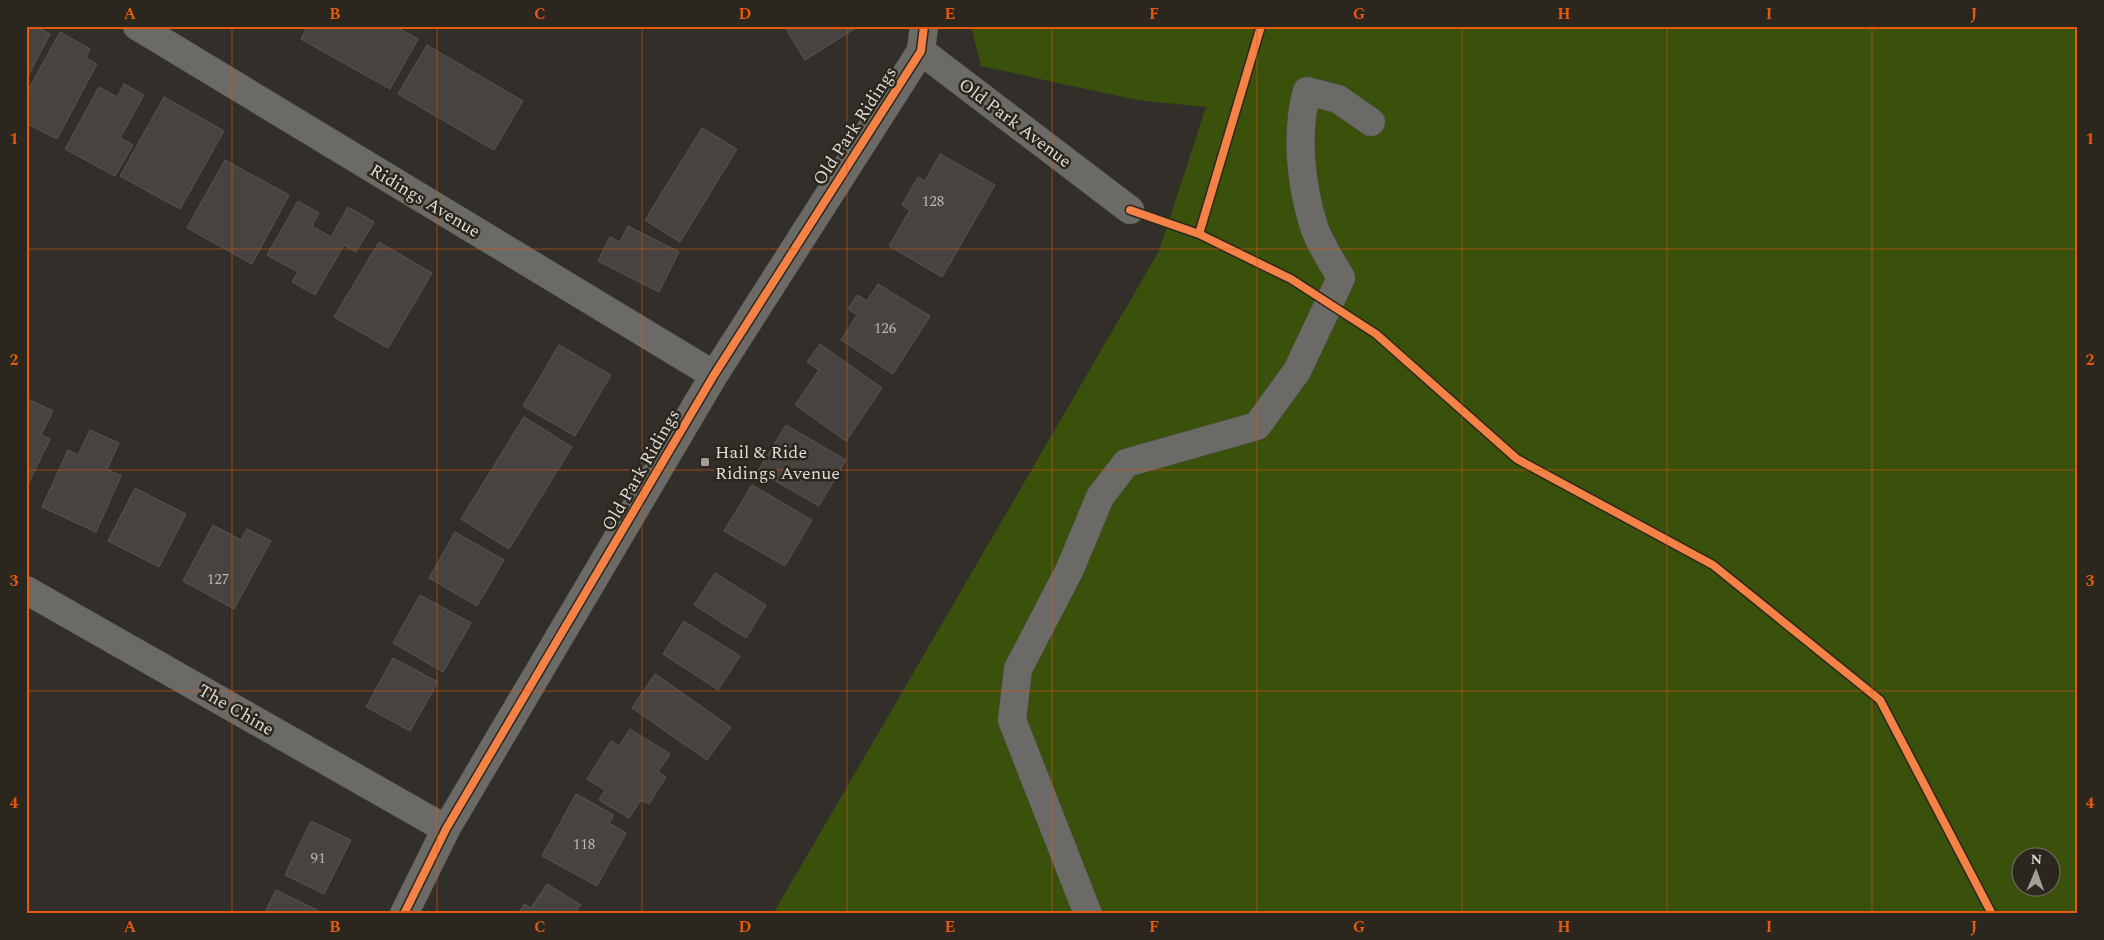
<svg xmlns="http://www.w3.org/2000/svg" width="2104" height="940" font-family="Spectral,serif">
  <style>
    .green { fill: #3a510c; fill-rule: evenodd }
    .building { fill: #464340; stroke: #585551 }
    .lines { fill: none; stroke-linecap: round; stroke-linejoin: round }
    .minor-casing { stroke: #4d4b46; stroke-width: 29 }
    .path { stroke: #676561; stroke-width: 3; stroke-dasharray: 1 4; stroke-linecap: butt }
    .minor { stroke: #6c6a66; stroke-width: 28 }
    .cycleway-casing { stroke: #2b261e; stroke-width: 11 }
    .cycleway { stroke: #f48246; stroke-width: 8 }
    .grid { fill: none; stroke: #e8590c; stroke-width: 1; stroke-opacity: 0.55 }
    .poi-dot { fill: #a29f9a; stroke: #2b261e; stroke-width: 2 }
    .labels { text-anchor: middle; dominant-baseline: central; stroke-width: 5; stroke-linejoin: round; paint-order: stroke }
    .number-label { font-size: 15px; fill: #b9b6b0 }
    .street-label { font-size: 18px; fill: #dfdcd6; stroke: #2b261e }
    .poi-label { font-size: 18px; fill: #dfdcd6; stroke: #2b261e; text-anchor: start }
    .neatline { fill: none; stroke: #e8590c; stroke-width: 2 }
    .grid-label { font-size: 16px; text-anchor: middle; font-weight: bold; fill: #e8590c }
  </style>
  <rect width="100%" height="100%" fill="#322f2b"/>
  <!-- green -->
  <path class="green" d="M971 26H2078V914H773L1159 251 1206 107 1137 100 981 66ZM2022 858H2052V888H2022Z"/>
  <!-- building -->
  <path class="building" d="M26 26H35L50 34 26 80Z
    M308 26H395L418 39 390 89 301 39Z
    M784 26H859L805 60Z
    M60 32 90 49 86 58 97 64 57 139 26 123V94Z
    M427 45 523 101 494 150 398 94Z
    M124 84 144 95 120 138 133 145 115 176 65 149 99 87 117 97Z
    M164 97 224 131 180 209 120 176Z
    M702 128 737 149 680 242 645 220Z
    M940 154 995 185 942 277 889 246 910 210 902 205 918 177 925 181Z
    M225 160 289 195 252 264 187 228Z
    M298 201 319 213 312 226 331 237 348 207 374 222 356 252 344 245 315 295 292 282 298 272 267 255Z
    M628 226 679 252 659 292 598 261 610 237 620 242Z
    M379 242 432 273 388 348 334 317Z
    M878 284 930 316 893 374 841 340 857 315 848 309 857 295 867 301Z
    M820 344 882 388 846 441 795 405 819 370 807 362Z
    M559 345 611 375 575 436 523 406Z
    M30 400 53 411 41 435 50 439 26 488V409Z
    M524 417 572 447 509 549 461 519Z
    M786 425 846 460 819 506 758 471Z
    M90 430 119 443 107 469 121 476 96 532 42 507 68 450 78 455Z
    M752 485 812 520 785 566 724 531Z
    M135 488 186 514 159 567 108 541Z
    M213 525 241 540 247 529 271 541 234 609 183 581Z
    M455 532 504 560 477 606 429 578Z
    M715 573 766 605 746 638 694 605Z
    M420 595 471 623 443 672 393 643Z
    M684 621 740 656 718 690 663 654Z
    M393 658 438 682 410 731 366 707Z
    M655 674 731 727 707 760 632 708Z
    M630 729 670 754 658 772 666 777 649 804 641 800 629 818 599 800 605 790 587 779 611 741 619 746Z
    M576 794 614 815 609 823 626 833 597 886 542 856Z
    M311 821 351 840 324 894 285 875Z
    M547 884 581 905 574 914H518L524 904 531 908Z
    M276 890 319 911 317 914H264Z"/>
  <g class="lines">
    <!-- minor casing -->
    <g class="minor-casing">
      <path id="minor" d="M137 26 714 375
        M921 51 1130 210
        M26 590 446 829
        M404 914 446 829 714 375 921 51 924 26
        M1088 914 1012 720 1018 669 1070 569 1100 497 1126 463 1257 426 1297 371 1341 278C1332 262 1320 244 1314 227 1301 185 1295 134 1307 91L1338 99 1371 122"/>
    </g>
    <!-- path -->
    <path class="path" d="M1199 234 1261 26"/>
    <!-- minor -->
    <use href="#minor" class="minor"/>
    <!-- cycleway casing -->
    <g class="cycleway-casing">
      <path id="cycleway" d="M1130 210 1199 234 1291 279 1376 334 1517 459 1713 565 1880 700 1992 914
        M1199 234 1261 26
        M404 914 446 829 714 375 921 51 924 26"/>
    </g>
    <!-- cycleway -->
    <use href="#cycleway" class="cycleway"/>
  </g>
  <!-- grid -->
  <path class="grid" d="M232 26V914M437 26V914M642 26V914M847 26V914M1052 26V914M1257 26V914M1462 26V914M1667 26V914M1872 26V914M26 249H2078M26 470H2078M26 691H2078"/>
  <!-- markers -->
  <rect class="poi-dot" x="700" y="457" width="10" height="10" rx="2.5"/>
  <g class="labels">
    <!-- number labels -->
    <g class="number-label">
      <text x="933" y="201">128</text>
      <text x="885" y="328">126</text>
      <text x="218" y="579">127</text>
      <text x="584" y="844">118</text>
      <text x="318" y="858">91</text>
    </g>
    <!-- street labels -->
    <g class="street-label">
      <text transform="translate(1015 123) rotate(37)">Old Park Avenue</text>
      <text transform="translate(855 126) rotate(-57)">Old Park Ridings</text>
      <text transform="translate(425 201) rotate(31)">Ridings Avenue</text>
      <text transform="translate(641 470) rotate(-60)">Old Park Ridings</text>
      <text transform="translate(236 710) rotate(30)">The Chine</text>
    </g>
    <!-- poi labels -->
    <g class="poi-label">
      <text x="715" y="452">Hail &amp; Ride<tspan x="715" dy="21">Ridings Avenue</tspan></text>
    </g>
  </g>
  <!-- border -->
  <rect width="2104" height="940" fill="none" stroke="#2b261e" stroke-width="55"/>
  <!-- north arrow -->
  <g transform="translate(2036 872) rotate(2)"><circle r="24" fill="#2b261e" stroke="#736f68"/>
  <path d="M0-4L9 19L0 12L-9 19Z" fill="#a29f9a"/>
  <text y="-8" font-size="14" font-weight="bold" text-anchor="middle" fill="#dfdcd6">N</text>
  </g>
  <rect x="28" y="28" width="2048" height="884" class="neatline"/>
  <g class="grid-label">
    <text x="130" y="19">A</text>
    <text x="335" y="19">B</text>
    <text x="540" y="19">C</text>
    <text x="745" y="19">D</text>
    <text x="950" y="19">E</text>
    <text x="1154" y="19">F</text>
    <text x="1359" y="19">G</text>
    <text x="1564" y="19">H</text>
    <text x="1769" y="19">I</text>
    <text x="1974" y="19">J</text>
    <text x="14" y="144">1</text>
    <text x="2090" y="144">1</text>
    <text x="14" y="365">2</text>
    <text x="2090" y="365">2</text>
    <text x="14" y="586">3</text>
    <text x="2090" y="586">3</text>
    <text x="14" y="808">4</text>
    <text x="2090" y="808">4</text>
    <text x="130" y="932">A</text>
    <text x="335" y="932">B</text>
    <text x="540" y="932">C</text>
    <text x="745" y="932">D</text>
    <text x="950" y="932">E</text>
    <text x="1154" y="932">F</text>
    <text x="1359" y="932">G</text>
    <text x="1564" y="932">H</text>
    <text x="1769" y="932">I</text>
    <text x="1974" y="932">J</text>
  </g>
</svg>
